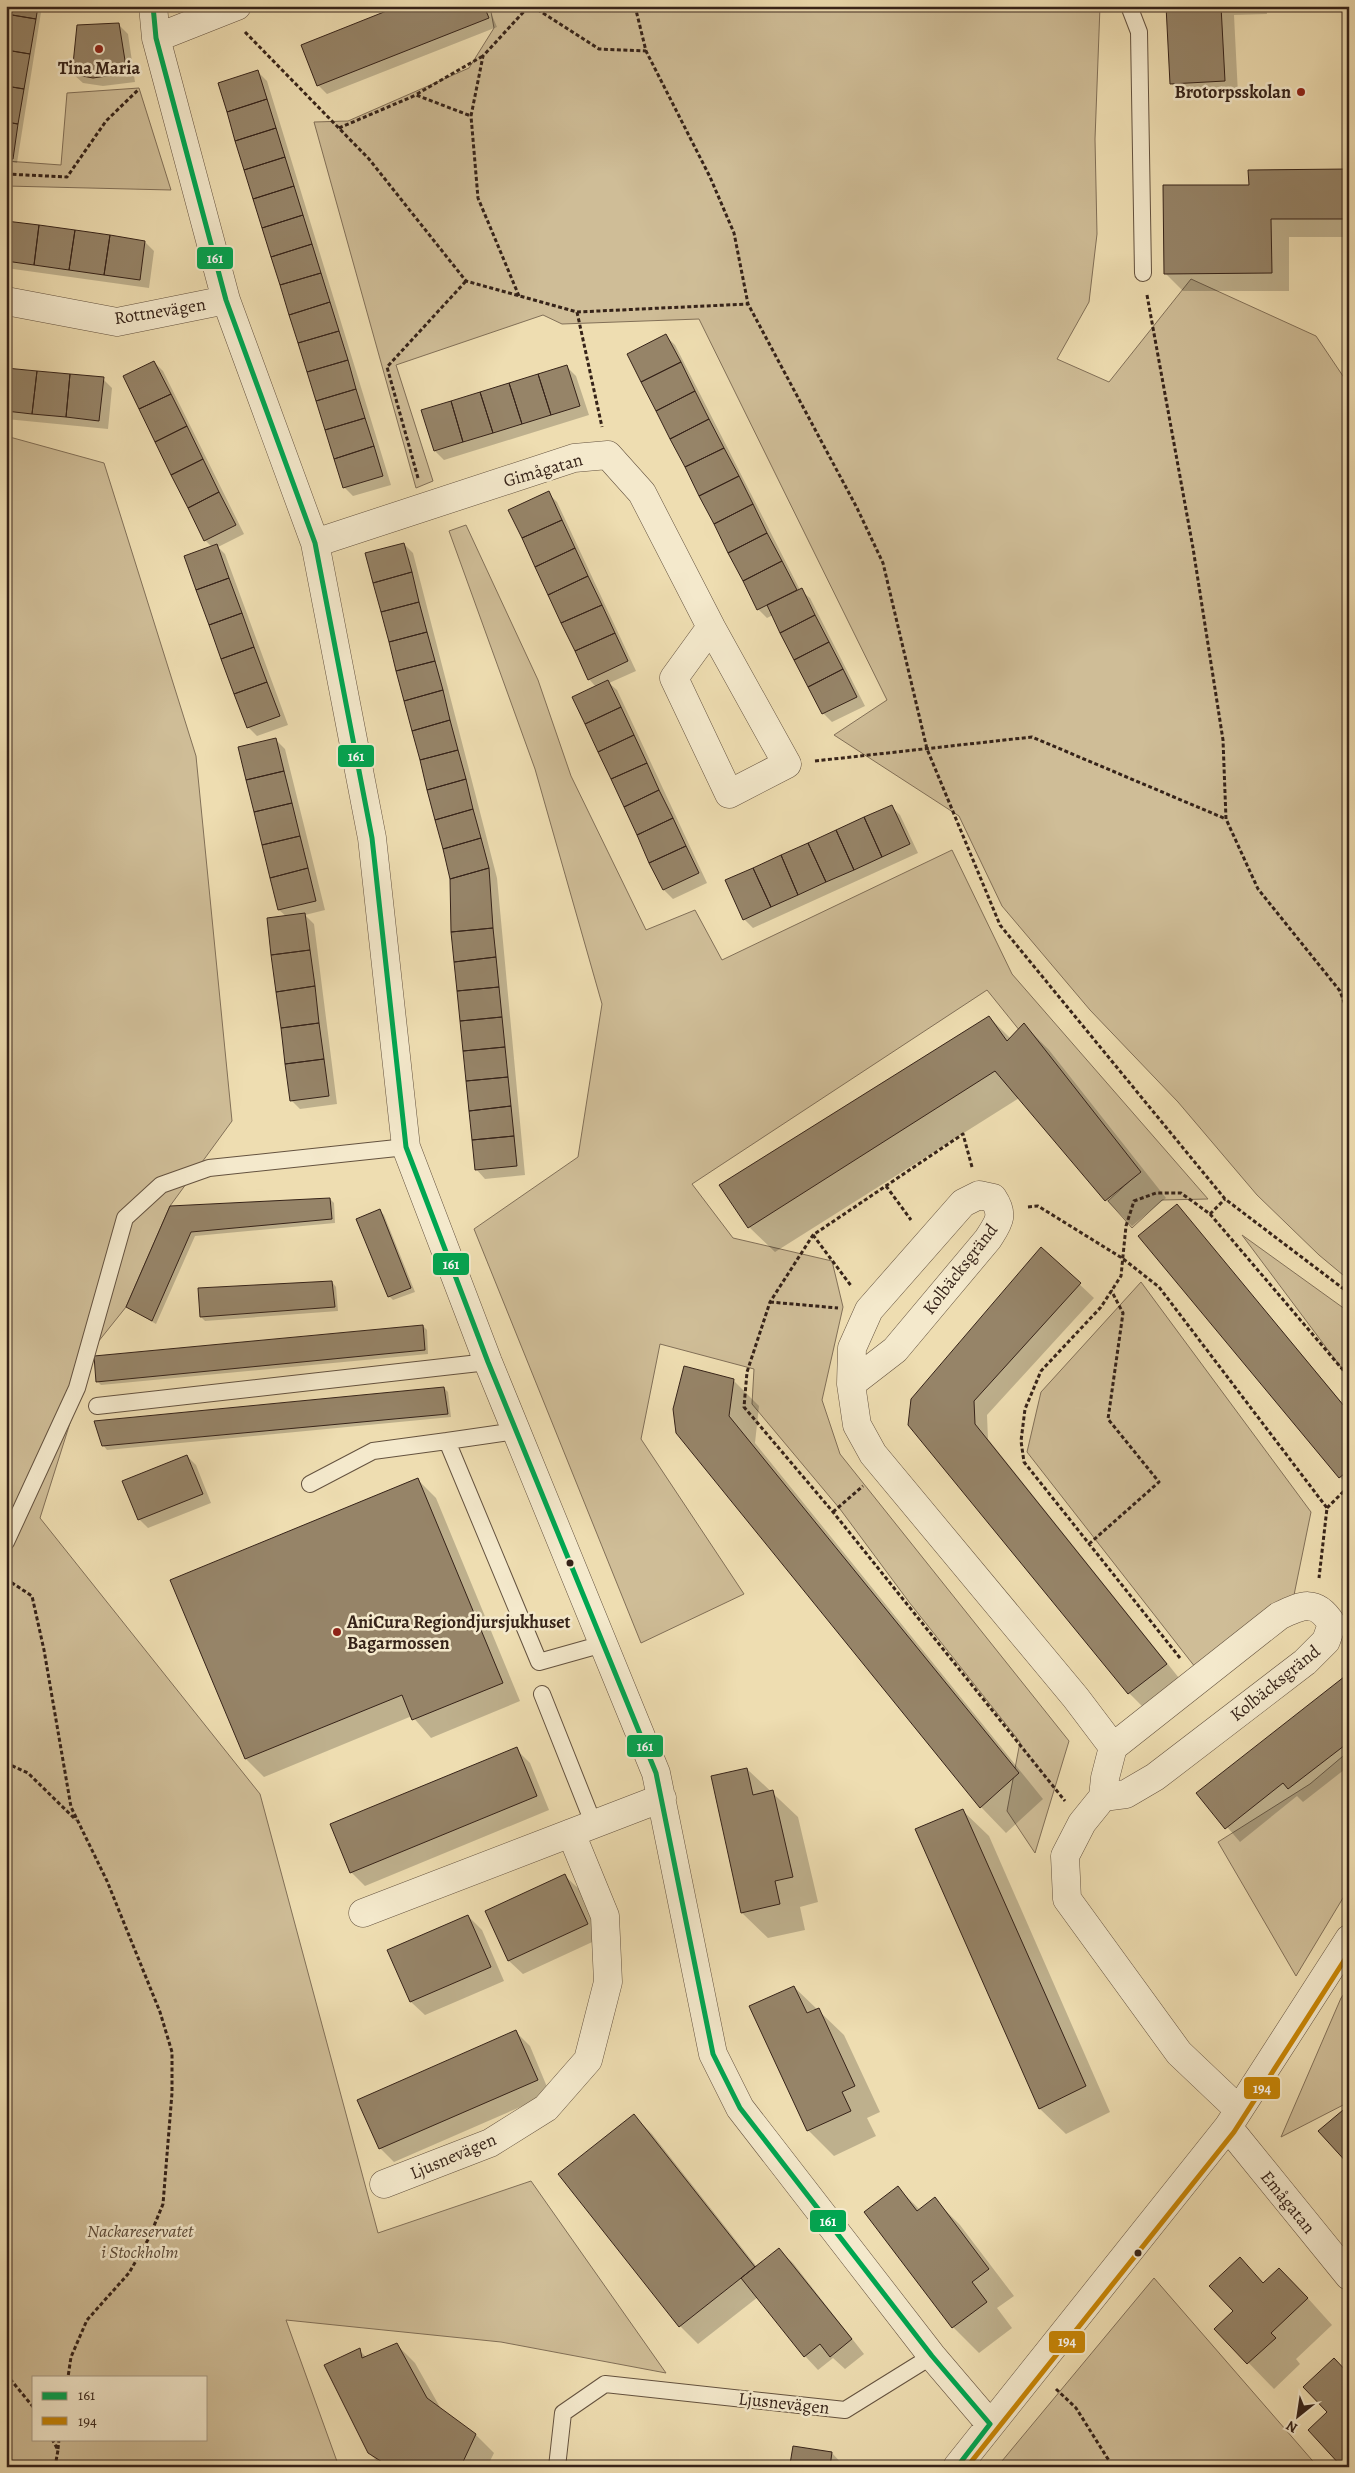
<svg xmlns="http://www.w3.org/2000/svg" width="1355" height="2473" font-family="Alegreya,serif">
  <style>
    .green { fill: #cfbd97; stroke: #827058; fill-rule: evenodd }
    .shadow { fill: #0003 }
    .building { fill: #968468; stroke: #362319 }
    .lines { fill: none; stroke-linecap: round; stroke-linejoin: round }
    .service-casing { stroke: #64523f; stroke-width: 18 }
    .minor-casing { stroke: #64523f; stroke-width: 29 }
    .path { stroke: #362319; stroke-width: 3; stroke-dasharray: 4 2.5; stroke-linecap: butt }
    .service { stroke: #f4e9cc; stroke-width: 16 }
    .minor { stroke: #f4e9cc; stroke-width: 28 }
    .bus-1-casing { stroke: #f4e9cc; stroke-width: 9 }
    .bus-2-casing { stroke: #f4e9cc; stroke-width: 9 }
    .bus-1 { stroke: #00a651; stroke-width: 5 }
    .bus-2 { stroke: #c78506; stroke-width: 5 }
    .poi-dot { fill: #8f2418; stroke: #f4e9cc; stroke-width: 2 }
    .bus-dot { fill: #362319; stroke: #f4e9cc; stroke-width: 2 }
    .labels { text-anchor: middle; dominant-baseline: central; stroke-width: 5; stroke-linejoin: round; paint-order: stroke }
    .poi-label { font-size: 18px; font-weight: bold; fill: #362319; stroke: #f4e9cc }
    .street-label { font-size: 18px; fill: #362319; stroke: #f4e9cc }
    .park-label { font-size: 18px; font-style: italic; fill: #5c4a38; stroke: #f4e9cc }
    .line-badge { stroke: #f4e9cc; stroke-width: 2 }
    .badge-label { font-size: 14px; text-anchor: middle; font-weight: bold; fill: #fff }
  </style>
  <rect width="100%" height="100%" fill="#eeddb1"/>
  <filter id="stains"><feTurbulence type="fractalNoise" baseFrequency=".004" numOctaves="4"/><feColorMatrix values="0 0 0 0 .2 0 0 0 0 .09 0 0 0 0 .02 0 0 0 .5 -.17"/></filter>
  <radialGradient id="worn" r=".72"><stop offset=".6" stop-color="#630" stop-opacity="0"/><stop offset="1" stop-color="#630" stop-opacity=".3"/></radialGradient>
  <!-- green -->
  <path class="green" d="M490 6H1100L1095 139 1097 234 1089 302 1057 359 1109 382 1191 279 1316 336 1349 385V1280L1319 1255 1257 1195 1178 1102 1090 1010 1002 906 959 816 834 735 887 700 699 319 562 324 543 315 396 365 433 481 416 488 314 122 348 121 469 68 494 28Z
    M139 88 171 190 6 186V161L61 165 67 93Z
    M6 436 104 463 196 756 232 1121 170 1206 126 1307 94 1347 40 1518 260 1794 378 2233 531 2181 666 2373 501 2342 286 2320 339 2467H6ZM34 2377H206V2439H34Z
    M466 525 538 680 571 776 646 930 695 910 722 960 952 850 1012 974 1208 1199 1162 1200 1132 1228 1108 1201 1136 1175 987 990 692 1184 733 1238 832 1261 843 1307 822 1400 840 1454 1069 1741 1035 1853 1007 1811 1020 1742 909 1602 840 1509 752 1404 754 1369 660 1344 641 1439 744 1594 641 1643 474 1229 578 1157 602 1004 535 769 449 531Z
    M1242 1235 1349 1312V1378Z
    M1141 1282 1311 1512 1294 1595 1199 1672 1027 1452 1041 1392Z
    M1349 1751V1888L1296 1976 1218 1842 1310 1784Z
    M1349 1987V2102L1281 2137 1341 1998Z
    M1154 2278 1318 2467H997Z"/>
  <!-- shadow -->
  <path class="shadow" d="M6 6H42L17 163 6 161Z
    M402 6H488L497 27 327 94 318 85Z
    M1168 6H1266L1267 14 1234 15 1238 94 1185 97 1171 83Z
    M118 24 128 34 135 82 103 86 83 83 73 74Z
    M258 72 267 81 391 485 353 496 344 487Z
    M1349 170V237H1289V291H1183L1165 273 1250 186Z
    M6 222 145 242 154 251 149 288 6 268Z
    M666 336 675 345 800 590 810 598 865 706 832 722 823 713 773 615 767 618 758 609Z
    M154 362 163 371 244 534 218 547 225 554 288 725 257 736 248 727 212 547 205 540Z
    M567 367 576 376 589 415 444 460 435 451Z
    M6 369 103 379 112 388 108 429 6 419Z
    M548 493 557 502 636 671 609 683 617 690 707 883 673 899 664 890 596 687 589 679Z
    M404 544 413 553 497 878 525 1175 485 1179 476 1169 451 879Z
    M276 740 285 749 325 910 305 915 314 924 337 1104 300 1109 291 1100 287 917 279 910 240 748Z
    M891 806 900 815 918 853 753 928 744 919Z
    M989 1017 1011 1039 1024 1025 1049 1050 1166 1198 1132 1226 1106 1200 1019 1098 775 1252 749 1227Z
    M330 1199 334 1203 335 1223 195 1236 156 1324 127 1307 171 1207Z
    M1177 1206 1349 1411V1486L1340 1477Z
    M380 1211 384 1215 415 1292 393 1300 389 1296Z
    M1041 1248 1094 1298 987 1415 988 1439 1179 1678 1142 1706 1129 1693 909 1425Z
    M332 1282 336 1287 338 1311 205 1321 201 1317Z
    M423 1326 427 1330 428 1354 101 1385 97 1381Z
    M733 1380 759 1406 755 1443 1043 1799 1006 1833 981 1807 674 1409Z
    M444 1388 448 1392 451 1417 107 1450 103 1445Z
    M187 1456 196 1465 211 1503 148 1528 139 1519Z
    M418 1480 436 1498 520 1701 431 1738 412 1716 264 1777 246 1759 172 1581Z
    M1349 1674V1766L1303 1802 1297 1796 1240 1842 1198 1793Z
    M516 1749 530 1763 549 1810 365 1886 351 1872Z
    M747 1769 798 1817 818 1902 800 1907 805 1930 768 1938 742 1913Z
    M963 1811 989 1836 1110 2112 1066 2134 1040 2109 917 1830Z
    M565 1876 579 1889 601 1938 523 1974 509 1961 487 1912Z
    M468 1916 482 1930 504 1981 425 2015 411 2002 389 1951Z
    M794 1987 844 2035 880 2112 867 2118 876 2136 834 2156 808 2130Z
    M516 2032 530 2046 550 2094 394 2162 380 2148Z
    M634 2116 652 2134 757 2267 779 2250 793 2263 864 2354 845 2369 833 2358 818 2370 805 2356 758 2297 698 2344 680 2326Z
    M898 2188 920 2210 934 2199 960 2225 1014 2296 997 2308 1012 2328 979 2353 953 2327 866 2213Z
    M1240 2259 1264 2284 1305 2295 1332 2325 1296 2359 1300 2364 1274 2389 1216 2329 1235 2311Z
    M397 2345 415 2363 441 2409 476 2435 494 2453 487 2467H383L369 2453 359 2350 367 2358Z
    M1349 2375V2467H1344L1310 2430 1329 2412Z
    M832 2453 845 2467H770L791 2466Z"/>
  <!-- building -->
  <path class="building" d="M6 6H38L36 19 6 14Z
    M399 6H484L489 18 317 86 301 45Z
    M1166 6H1221L1225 81 1170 84Z
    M6 14 36 19 30 54 6 50Z
    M119 23 127 73 93 78 72 74 77 25Z
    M6 50 30 54 24 89 6 86Z
    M258 70 267 99 227 112 218 83Z
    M6 86 24 89 18 124 6 122Z
    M267 99 276 128 235 141 227 112Z
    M6 122 18 124 13 159 6 158Z
    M276 128 285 157 244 170 235 141Z
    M285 157 294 186 253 199 244 170Z
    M1349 169V219H1271L1272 273 1164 274 1163 185H1249L1248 170Z
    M294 186 303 215 262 228 253 199Z
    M303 215 312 244 271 257 262 228Z
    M6 221 39 225 34 265 6 261Z
    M39 225 75 230 69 270 34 265Z
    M75 230 110 235 104 275 69 270Z
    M110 235 145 241 140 280 104 275Z
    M312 244 321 273 280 285 271 257Z
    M321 273 330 302 289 315 280 285Z
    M330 302 339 331 298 343 289 315Z
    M339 331 348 360 307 372 298 343Z
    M666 334 681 362 641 382 627 354Z
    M348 360 356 389 316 401 307 372Z
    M154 361 171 394 139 409 123 376Z
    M681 362 695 391 656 411 641 382Z
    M567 365 580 406 551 415 538 374Z
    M6 368 37 371 32 414 6 411Z
    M37 371 70 374 66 417 32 414Z
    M70 374 104 377 99 421 66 417Z
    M538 374 551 415 522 424 509 383Z
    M509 383 522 424 493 433 480 392Z
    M356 389 365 418 325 430 316 401Z
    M695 391 709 419 670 439 656 411Z
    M480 392 493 433 463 442 451 401Z
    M171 394 187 426 155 442 139 409Z
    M451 401 463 442 434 451 421 410Z
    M365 418 374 446 334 459 325 430Z
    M709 419 724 448 685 467 670 439Z
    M187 426 203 459 171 475 155 442Z
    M374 446 383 476 343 488 334 459Z
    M724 448 739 476 699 496 685 467Z
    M203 459 219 492 188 508 171 475Z
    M739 476 753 504 714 524 699 496Z
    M549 491 562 520 522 538 508 510Z
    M219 492 236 525 204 541 188 508Z
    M753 504 767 533 728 553 714 524Z
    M562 520 575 548 535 567 522 538Z
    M767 533 782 561 743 581 728 553Z
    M404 543 412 572 373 583 365 553Z
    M217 544 229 578 196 590 184 556Z
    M575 548 588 576 548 595 535 567Z
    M782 561 797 590 757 610 743 581Z
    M412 572 419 602 381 612 373 583Z
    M588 576 602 605 561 623 548 595Z
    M229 578 242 613 209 625 196 590Z
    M802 588 815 615 780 633 767 605Z
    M419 602 427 632 389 642 381 612Z
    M602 605 615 633 575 651 561 623Z
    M242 613 254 647 221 659 209 625Z
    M815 615 829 642 794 660 780 633Z
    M427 632 435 661 396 671 389 642Z
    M615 633 628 661 588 680 575 651Z
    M829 642 843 669 808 687 794 660Z
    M254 647 267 682 234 694 221 659Z
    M435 661 443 690 404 701 396 671Z
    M843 669 857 697 822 714 808 687Z
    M608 680 621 707 585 724 572 697Z
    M267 682 280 716 247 728 234 694Z
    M443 690 450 720 412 731 404 701Z
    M621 707 634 735 598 752 585 724Z
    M450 720 458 750 420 760 412 731Z
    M634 735 647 763 611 779 598 752Z
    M276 738 284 771 246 780 238 747Z
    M458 750 466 779 427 790 420 760Z
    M647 763 659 790 624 807 611 779Z
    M284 771 292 803 254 812 246 780Z
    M466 779 473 809 435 820 427 790Z
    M659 790 673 818 637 835 624 807Z
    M292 803 300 836 262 845 254 812Z
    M892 805 910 844 882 857 864 817Z
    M473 809 481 838 443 849 435 820Z
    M864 817 882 857 854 870 836 830Z
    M673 818 686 846 649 863 637 835Z
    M836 830 854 870 826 882 808 843Z
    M300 836 308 868 270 878 262 845Z
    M481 838 489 868 450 879 443 849Z
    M808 843 826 882 798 895 781 855Z
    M686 846 699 873 663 890 649 863Z
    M781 855 798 895 771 907 753 868Z
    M308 868 316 901 278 910 270 878Z
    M489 868 493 928 451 932 450 879Z
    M753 868 771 907 743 920 725 880Z
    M305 913 310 950 271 955 267 918Z
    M493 928 496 957 454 962 451 932Z
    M310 950 315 986 276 992 271 955Z
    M496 957 499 987 457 991 454 962Z
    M315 986 319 1023 281 1028 276 992Z
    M499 987 502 1017 460 1021 457 991Z
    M989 1016 1007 1041 1024 1023 1141 1172 1105 1201 995 1071 748 1228 719 1185Z
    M502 1017 505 1047 463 1051 460 1021Z
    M319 1023 324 1059 285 1064 281 1028Z
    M505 1047 508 1077 466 1081 463 1051Z
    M324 1059 329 1096 290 1101 285 1064Z
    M508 1077 511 1106 469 1111 466 1081Z
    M511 1106 514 1136 472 1140 469 1111Z
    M514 1136 517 1166 475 1170 472 1140Z
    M330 1198 332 1219 191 1232 152 1321 126 1307 170 1206Z
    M1177 1204 1349 1412V1470L1339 1478 1138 1236Z
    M380 1209 411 1288 388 1297 356 1219Z
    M1041 1247 1081 1283 974 1401 975 1424 1167 1664 1128 1694 908 1425 911 1399Z
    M332 1281 335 1307 200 1317 198 1288Z
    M423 1325 425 1350 96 1382 94 1356Z
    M684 1366 734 1379 729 1416 1019 1773 980 1808 676 1433 673 1409Z
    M444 1387 448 1414 102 1446 94 1421Z
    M187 1455 203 1494 138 1520 122 1481Z
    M418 1478 503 1683 412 1720 402 1695 245 1759 170 1580Z
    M1349 1673V1742L1288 1789 1283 1783 1225 1829 1196 1793Z
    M517 1747 537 1796 350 1873 330 1824Z
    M747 1768 753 1795 773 1790 793 1877 775 1881 780 1904 741 1913 711 1776Z
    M963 1809 1086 2086 1039 2109 915 1829Z
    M565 1874 588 1924 508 1961 485 1911Z
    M468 1915 491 1967 410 2002 387 1950Z
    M794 1986 807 2013 819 2008 855 2086 842 2092 851 2111 807 2131 749 2006Z
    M516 2030 538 2080 379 2149 357 2100Z
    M1349 2105V2165L1318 2131Z
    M634 2114 755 2267 679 2327 558 2174Z
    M898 2186 917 2211 935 2197 989 2269 972 2282 987 2302 952 2328 864 2212Z
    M779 2248 852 2339 830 2357 820 2344 804 2357 741 2278Z
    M1240 2257 1263 2283 1279 2268 1308 2298 1271 2333 1276 2338 1247 2364 1214 2329 1233 2311 1209 2286Z
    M397 2343 427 2398 476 2434 462 2464 464 2467H390L368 2453 324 2365 360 2348 362 2358Z
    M1334 2358 1349 2374V2459L1341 2466 1308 2430 1327 2412 1303 2387Z
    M793 2446 832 2452 830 2467H769V2462L790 2464Z
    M510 2464 536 2466 510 2467Z"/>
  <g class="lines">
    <!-- service casing -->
    <g class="service-casing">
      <path id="service" d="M1129 6 1139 32 1143 273
        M97 1406 488 1362
        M516 1431 447 1441 539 1662 603 1644
        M310 1484 373 1451 447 1441
        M6 1542 77 1388 125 1218 161 1185 209 1168 406 1147
        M542 1694 594 1825
        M557 2467 563 2413 605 2384 845 2410 932 2356"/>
    </g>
    <!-- minor casing -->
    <g class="minor-casing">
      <path id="minor" d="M153 6 156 38 226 300 315 543 372 838 406 1147 488 1362 656 1773 713 2054 740 2108 932 2356 990 2424
        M156 38 237 6
        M6 301 117 322 226 300
        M315 543 574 458 608 455 642 493 711 627 787 764 729 794 674 678 711 627
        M851 1384 895 1350 988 1239C998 1223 1005 1216 993 1198L979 1195 963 1203 869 1310 852 1348 851 1384 857 1425 873 1454 1076 1698 1113 1747
        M1103 1797 1105 1778 1113 1747 1279 1616C1302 1605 1316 1598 1332 1624L1326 1641 1305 1662 1155 1777 1126 1794 1103 1797 1082 1823 1065 1856 1067 1899 1179 2053 1239 2110
        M363 1913 571 1833
        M1228 2127 1349 2276
        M384 2184 490 2143 546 2108 588 2060 608 1982 605 1916 571 1833 662 1798
        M957 2467 1228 2127 1349 1939"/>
    </g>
    <!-- path -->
    <path class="path" d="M532 6 599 49 646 51
      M635 6 646 51 710 177 734 233 748 304 857 508 883 563 927 749 1000 925 1225 1199 1349 1293
      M245 32 369 159 466 281 577 312 748 304
      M417 94 483 56
      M339 128 416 95 471 116
      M6 174 67 177 106 121 139 89
      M1147 295 1193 548 1223 740 1226 819 1258 889 1340 991 1349 1016
      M519 296 478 198 471 116 483 56 529 6
      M577 312 602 427
      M418 478 387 367 466 281
      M815 761 1032 737 1226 819
      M972 1167 963 1134 813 1235 770 1302 747 1372 744 1407 833 1512 1065 1801
      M886 1186 911 1220
      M1028 1207 1038 1206 1122 1258 1159 1287 1327 1508 1319 1578
      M1210 1214 1349 1377
      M813 1235 852 1287
      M770 1302 838 1308
      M1327 1508 1349 1486
      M833 1512 863 1486
      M1089 1544 1159 1482 1108 1419 1123 1313 1111 1290
      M6 1579 32 1596 44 1650 71 1807 107 1881 160 2012 172 2052V2093L163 2204 149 2238 129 2273 87 2320 71 2357 68 2377
      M1180 1658 1024 1462 1021 1441 1025 1409 1041 1371 1101 1307 1121 1276 1126 1226 1134 1201 1156 1193H1181L1210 1214 1225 1199
      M6 1763 28 1773 76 1820
      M6 2374 34 2408
      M1056 2389 1076 2408 1113 2467
      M52 2439 58 2450 55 2467
      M58 2449 59 2439"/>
    <!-- service -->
    <use href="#service" class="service"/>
    <!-- minor -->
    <use href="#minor" class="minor"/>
    <!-- bus-1 casing -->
    <g class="bus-1-casing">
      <path id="bus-1" d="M153 6 156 38 226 300 315 543 372 838 406 1147 488 1362 656 1773 713 2054 740 2108 932 2356 990 2424
        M957 2467 990 2424"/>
    </g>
    <!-- bus-2 casing -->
    <g class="bus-2-casing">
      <path id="bus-2" d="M967 2467 1234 2132 1349 1953"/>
    </g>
    <!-- bus-1 -->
    <use href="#bus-1" class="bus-1"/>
    <!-- bus-2 -->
    <use href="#bus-2" class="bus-2"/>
  </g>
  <!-- markers -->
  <g class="poi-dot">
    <circle cx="99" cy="49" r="5"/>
    <circle cx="1301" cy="92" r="5"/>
    <circle cx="337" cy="1632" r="5"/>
  </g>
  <g class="bus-dot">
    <circle cx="570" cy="1563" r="4.5"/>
    <circle cx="1138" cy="2253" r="4.5"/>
  </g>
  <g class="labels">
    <!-- poi labels -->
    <g class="poi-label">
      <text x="99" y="68">Tina Maria</text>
      <text x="1291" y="92" text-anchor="end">Brotorpsskolan</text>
      <text x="347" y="1622" text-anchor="start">AniCura Regiondjursjukhuset<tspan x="347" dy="21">Bagarmossen</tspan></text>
    </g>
    <!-- street labels -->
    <g class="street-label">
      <text transform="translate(160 311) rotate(-9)">Rottnevägen</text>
      <text transform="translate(543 470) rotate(-16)">Gimågatan</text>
      <text transform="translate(960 1269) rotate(-52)">Kolbäcksgränd</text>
      <text transform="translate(1275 1683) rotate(-39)">Kolbäcksgränd</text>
      <text transform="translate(453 2156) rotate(-23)">Ljusnevägen</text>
      <text transform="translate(1288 2202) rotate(51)">Emågatan</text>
      <text transform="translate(784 2403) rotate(6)">Ljusnevägen</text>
    </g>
    <!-- park labels -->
    <g class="park-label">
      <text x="140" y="2231">Nackareservatet<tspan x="140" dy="21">i Stockholm</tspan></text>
    </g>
  </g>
  <g class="line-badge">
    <rect x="196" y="246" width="38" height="24" rx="5" fill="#00a651"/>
    <rect x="337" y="744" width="38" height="24" rx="5" fill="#00a651"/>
    <rect x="432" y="1252" width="38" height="24" rx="5" fill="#00a651"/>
    <rect x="626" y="1734" width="38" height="24" rx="5" fill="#00a651"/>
    <rect x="1243" y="2076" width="38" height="24" rx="5" fill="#c78506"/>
    <rect x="809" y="2209" width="38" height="24" rx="5" fill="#00a651"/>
    <rect x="1048" y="2330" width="38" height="24" rx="5" fill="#c78506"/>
  </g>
  <g class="badge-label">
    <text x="215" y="263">161</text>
    <text x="356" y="761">161</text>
    <text x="451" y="1269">161</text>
    <text x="645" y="1751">161</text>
    <text x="1262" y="2093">194</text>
    <text x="828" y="2226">161</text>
    <text x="1067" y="2346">194</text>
  </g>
  <!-- margin -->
  <rect width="1355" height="2473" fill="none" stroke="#eeddb1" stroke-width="25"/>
  <rect x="8" y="8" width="1340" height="2458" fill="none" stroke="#362319" stroke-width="2.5"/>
  <rect x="12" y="12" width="1330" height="2448" fill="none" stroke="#362319"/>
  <!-- legend -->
  <rect x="32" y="2376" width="175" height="65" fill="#f4e9cc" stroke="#a89a84"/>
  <rect x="42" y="2392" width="25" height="8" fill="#00a651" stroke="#a89a84"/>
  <text x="78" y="2400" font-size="15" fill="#362319">161</text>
  <rect x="42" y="2417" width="25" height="8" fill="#c78506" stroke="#a89a84"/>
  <text x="78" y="2426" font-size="15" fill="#362319">194</text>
  <!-- north arrow -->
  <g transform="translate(1298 2416) rotate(210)" stroke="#f4e9cc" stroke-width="4" paint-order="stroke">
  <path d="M0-4L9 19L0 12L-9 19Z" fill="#362319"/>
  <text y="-8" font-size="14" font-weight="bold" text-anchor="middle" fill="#362319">N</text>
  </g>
  <rect width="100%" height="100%" filter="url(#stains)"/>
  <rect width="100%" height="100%" fill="url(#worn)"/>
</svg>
